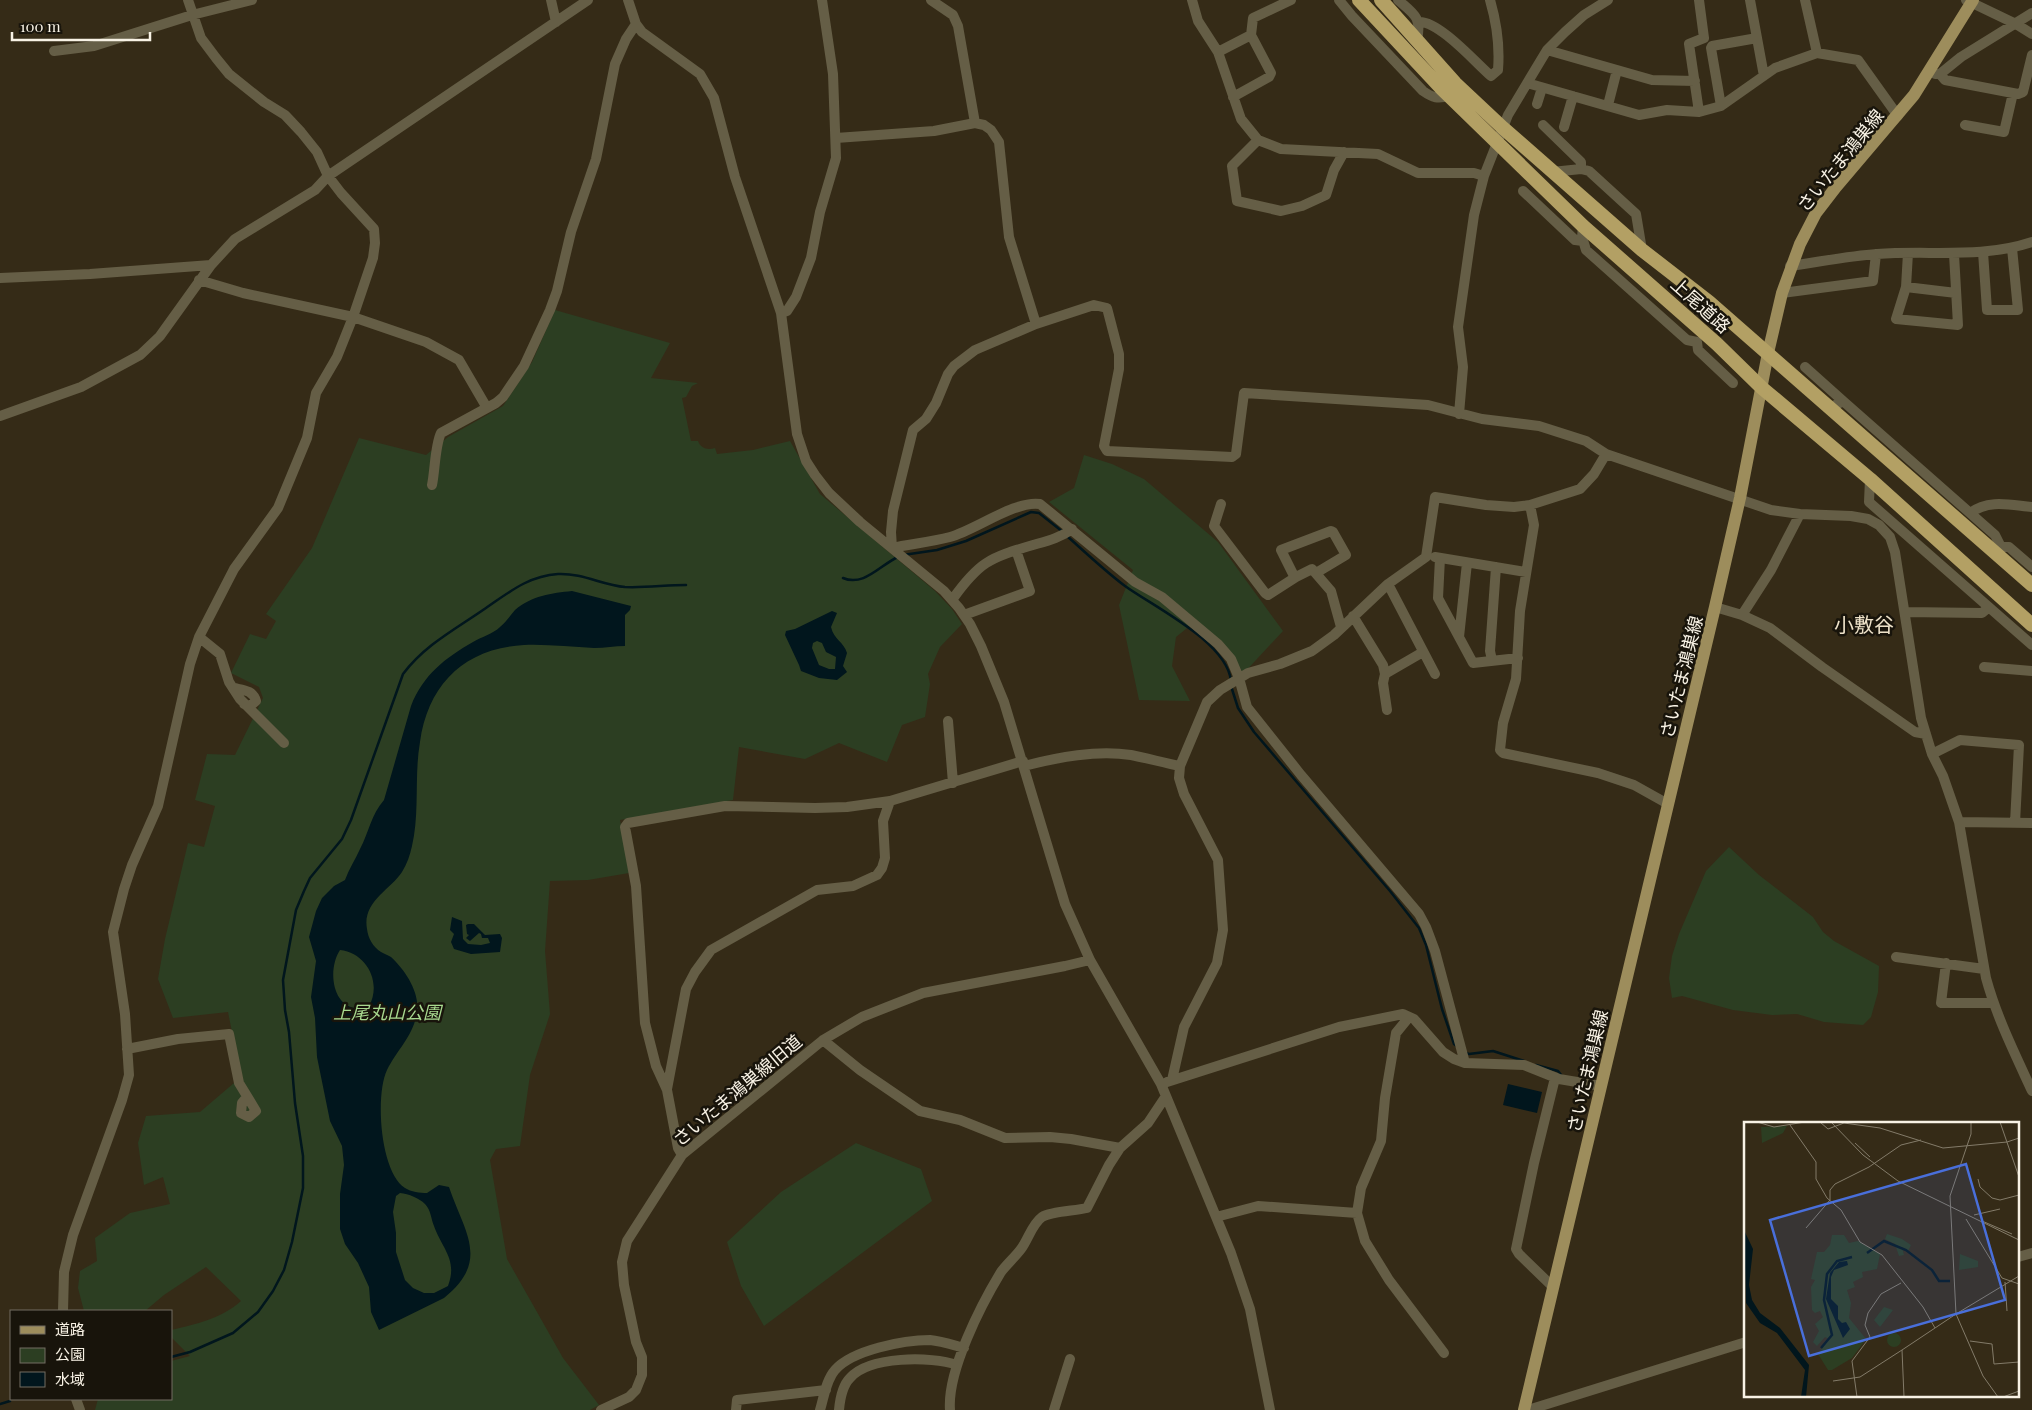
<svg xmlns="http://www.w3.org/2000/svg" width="2032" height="1410" font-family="'Playfair Display','Noto Sans JP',serif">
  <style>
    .green { fill: #2c3e22 }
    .water { fill: #01161d; fill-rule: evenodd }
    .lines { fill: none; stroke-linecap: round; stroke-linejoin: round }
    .stream { stroke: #01161d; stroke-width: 2.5 }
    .minor { stroke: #655e46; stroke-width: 10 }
    .major { stroke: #9d8d5c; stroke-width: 12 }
    .highway { stroke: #b3a064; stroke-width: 14 }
    .labels { text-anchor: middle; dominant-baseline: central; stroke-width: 5; stroke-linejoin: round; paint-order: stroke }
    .street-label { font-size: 18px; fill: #f8f2e5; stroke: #18140b }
    .park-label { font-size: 18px; font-style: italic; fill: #a8d98f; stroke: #18140b }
    .quarter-label { font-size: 20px; fill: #eee2c9; stroke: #18140b }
    .inset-river { fill: none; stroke: #01161d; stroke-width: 2.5 }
    .inset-road { fill: none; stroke: #837b69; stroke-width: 1 }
    .view { fill: #496fdb; fill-opacity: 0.15; stroke: #496fdb; stroke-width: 2.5 }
    .inset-edge { fill: none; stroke: #f8f2e5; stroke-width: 2.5 }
  </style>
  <rect width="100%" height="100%" fill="#352b17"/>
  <!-- green -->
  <path class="green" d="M555 310 670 343 651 378 698 383 692 386 686 397 682 398 691 441H698C701 449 708 450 715 448L717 454 753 450 790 441 820 494 935 591 952 609 962 624 940 647 928 674 930 684 925 717 902 725 887 762 839 743 805 759 739 747 733 800 620 820 629 873 588 880 550 881 545 951 550 1014 530 1075 520 1146 496 1149 490 1160 507 1259 563 1358 599 1405 590 1410H95L98 1399H171V1361L190 1356 171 1337V1330C196 1324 221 1319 241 1301L206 1267 164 1295 145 1311H84L78 1288 80 1271 97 1261 95 1238 130 1213 170 1204 163 1177 144 1185 138 1143 146 1116 200 1112 241 1077 228 1012 173 1018 158 979 165 939 188 843 204 847 215 806 195 800 207 754 235 755 263 698 259 687 231 673 250 634 266 639 276 621 266 614 312 548 359 438 426 455 448 437 503 406 532 362Z
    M1084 455 1112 464 1144 479 1218 542 1283 631 1243 674 1197 620 1176 637 1172 666 1190 701 1139 700 1119 605 1133 570 1049 502 1074 488Z
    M1729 847 1759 875 1813 917 1823 932 1834 941 1879 966 1878 992 1871 1017 1863 1025 1824 1022 1797 1014 1772 1015 1733 1010 1682 996 1672 998 1669 978 1672 956 1679 934 1706 871Z
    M856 1143 921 1169 932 1201 764 1326 741 1286 727 1242 781 1192Z"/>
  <!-- water -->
  <path class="water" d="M572 591 631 606 630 610 625 615V646C615 646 605 648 594 648 571 647 547 644 524 645 465 648 428 684 420 742 414 776 420 812 412 846 410 855 407 864 402 872 390 890 362 902 367 929 368 938 373 947 381 952 384 954 388 955 391 957 405 970 420 992 417 1012 414 1035 397 1050 387 1070 375 1095 380 1172 405 1188 411 1192 420 1193 427 1193L439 1185 449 1187C464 1232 491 1260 444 1298L379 1330 371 1312 369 1287 358 1263 345 1244 340 1229V1194L344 1165 342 1146 330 1121 317 1057 315 1018 311 997 316 961 309 937 316 911 322 898 334 886 345 880C349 869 355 860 360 849 369 832 371 815 384 800L411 706C423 675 445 658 473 642 481 637 493 634 500 627 505 623 510 616 515 610 531 596 552 593 572 591ZM340 950C367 953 382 983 369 1006 335 1019 325 973 340 950ZM400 1193C409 1194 419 1198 425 1204 431 1210 431 1219 434 1226 442 1249 458 1259 448 1286L434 1293H424L413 1288 405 1280 396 1252V1233L393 1212 396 1196Z
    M832 611 837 613 831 627C834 640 844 642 847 653L843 666 847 672 837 680 819 678 801 671 799 665 785 635 786 631 795 629ZM817 641 822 643 826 652 836 657 835 669H829L819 665 812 648 813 643Z
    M452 917 462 921 463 939 468 944 481 945 490 943 488 938H482L481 934 479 933 470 941 466 938 469 935 467 934 466 925 468 924H474L485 935 500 934 502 938 500 952 471 954 454 949 451 942 454 934 450 930Z
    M1508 1084 1542 1092 1537 1113 1503 1105Z"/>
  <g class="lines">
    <!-- stream -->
    <path class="stream" d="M1067 536C1086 553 1105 571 1125 586 1154 607 1227 642 1231 681
      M903 555 937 550 966 541 1031 512 1039 513 1063 532
      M843 578C864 587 880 565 898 557
      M1231 686 1238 708 1254 732 1390 891 1419 928 1426 945 1442 1009 1454 1044 1458 1047
      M1467 1053 1469 1054 1493 1051 1524 1061
      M1536 1065 1558 1071 1562 1076
      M171 1357 190 1352 233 1333 258 1312 273 1291 284 1270 292 1242 303 1188V1156L295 1103 289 1032 285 1010 283 980 296 910 304 891 310 878 342 839 351 820 403 674C425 645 454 630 483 610 507 594 527 576 558 574 583 573 602 585 625 587 645 588 666 585 686 585
      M0 1404 10 1401"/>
    <!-- minor -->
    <path class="minor" d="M551 0 556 22
      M628 0 636 24 642 32 700 74 714 98 735 177 781 313 797 434 806 461 815 475 829 493 860 522 944 591 959 608 970 624 981 646 1004 702 1065 904 1090 960 1161 1084 1231 1253 1250 1309 1270 1410
      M931 0 953 15 958 26 975 123
      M1192 0 1198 21 1218 52 1241 119 1258 140 1281 149 1378 154 1418 173H1474L1484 176
      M1339 0 1352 16 1423 91C1433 98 1438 99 1449 96
      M1398 0C1414 14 1422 17 1417 40
      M1699 0 1704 38 1689 44 1699 112
      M1750 0 1764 76
      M1805 0 1817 53
      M1966 0 2016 24 2032 34
      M1419 22C1439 21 1475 62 1491 76L1498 70C1500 45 1497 24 1490 0
      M1547 50 1652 80 1695 81
      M54 51 94 46 192 15 252 0
      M1218 52 1251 35
      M1935 74H1940L1961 57 2032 13
      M1940 74 1945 80 2018 94 2023 92 2032 55
      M1527 83 1639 115 1667 110 1699 112 1721 106 1775 68 1817 53 1858 60 1898 116
      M1233 97 1269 77 1271 73 1251 35 1253 18 1291 0
      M1537 104 1542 88
      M1608 105 1617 70
      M1721 106 1711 48 1712 46 1757 38
      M1543 125 1581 162V169
      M1965 125 2004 132 2013 93
      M1564 127 1573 96
      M836 138 934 131 975 123 984 125 991 130 999 142 1009 237 1036 324
      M1258 140 1232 166 1237 201 1281 211 1302 206 1326 195 1334 170 1344 152
      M1552 172 1581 169 1589 171 1636 214 1642 250
      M1523 191 1575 240 1583 241
      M1583 226 1582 237 1586 250 1687 340 1697 342 1698 350 1733 383
      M1983 252 1987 310H2018L2012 248
      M1908 253 1906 287 1896 319 1958 325 1954 254
      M1790 266C1819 262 1848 256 1877 254 1930 250 1981 259 2032 242
      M0 278 90 274 211 265
      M199 280 243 293 353 317 426 342 459 360 487 408
      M1906 287 1956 293
      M1782 293 1873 281 1876 254
      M781 313 787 311 796 297 811 258 820 212 836 158 833 74 822 0
      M1805 367 1843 401
      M1830 408 1843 401 1995 535 2001 547 1999 556
      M1459 414 1463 367 1458 327 1474 215 1484 176 1508 115 1547 50 1565 32 1584 15 1608 0
      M0 416 81 387 140 355 160 336 211 265 235 239 315 190 328 176 588 0
      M1870 479 1869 502 2032 645
      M432 485C435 471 435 445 441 433L496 403 503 397 524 366 550 310 557 291 571 232 596 159 615 64 626 39 636 24
      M1221 504 1214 526 1265 593 1268 595 1296 577
      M1530 505 1534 525 1520 611 1516 679 1503 723 1500 750 1503 753 1598 773 1634 785 1668 804
      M1970 513C1989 499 2010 505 2032 507
      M2001 547H2009L2032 567
      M892 548 891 532 893 511 913 430 926 419 936 403 948 374 954 366 975 350 1036 324 1094 305 1107 308 1119 354V369L1104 446 1107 451 1232 457 1236 454 1244 393 1428 405 1482 419 1539 426 1586 441 1606 454 1771 510 1800 514 1851 516 1868 519 1879 525 1890 537 1895 552 1921 718 1932 754 1943 776 1959 822 1986 978C1997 1018 2015 1054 2032 1091
      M892 548C911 544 931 542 950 537 975 530 1016 500 1040 504L1135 582 1162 597 1218 644 1231 659 1239 678 1247 707 1301 775 1419 914 1426 927 1435 951 1465 1063
      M1435 557 1526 572
      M1440 558 1438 598 1473 663 1518 658
      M1316 573 1346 555 1333 532 1331 531 1281 550 1294 576 1296 577 1312 569 1331 591 1341 627
      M1388 584 1435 674
      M952 600C979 562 989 558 1033 545 1047 541 1060 538 1072 529
      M1715 607 1742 615 1770 628 1822 667 1915 732 1926 734
      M1905 612 1982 613 1988 608
      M964 615 1030 591 1016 550
      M1742 615 1771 570 1800 514
      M1353 616 1383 665 1385 674 1383 683 1387 710
      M199 637 220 654 229 682 240 699 284 743
      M1459 637 1467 563
      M1492 660 1490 651 1496 567
      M1984 667 2032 671
      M1385 674 1423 652
      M234 688C243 690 253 690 256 701L250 706 244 704
      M948 721 953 783
      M1932 754 1960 740 2019 745 2015 823
      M1024 766C1059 757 1096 750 1131 755 1147 758 1164 763 1180 766
      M1959 822 2032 823
      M1896 957 1984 969
      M1946 963 1941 1003H1993
      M1409 1017 1396 1033 1385 1098 1381 1141 1361 1188 1357 1213 1365 1241 1389 1280 1444 1353
      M823 1040 860 1070 920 1111 960 1120 1005 1138 1050 1137 1071 1139 1120 1148
      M127 1049 178 1039 229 1034 239 1083 256 1111 249 1117 241 1113 242 1103 247 1097
      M1172 1080 1184 1027 1217 963 1223 930 1218 860 1184 794 1179 778 1180 766 1207 702 1220 690 1248 673 1280 664 1312 651 1334 635 1388 584 1426 557 1435 497 1486 505 1514 507 1530 505 1580 489 1594 474 1606 454
      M1167 1082 1339 1027 1403 1014 1414 1019 1443 1052 1454 1059 1465 1063 1524 1065 1559 1079 1601 1086
      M667 1089 686 989 695 972 711 950 817 890 853 886 877 875 882 868 885 858 883 821 890 801
      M682 1155 678 1148 667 1090 656 1066 645 1023 636 886 625 827 628 823 725 806 815 808 847 807 890 801 1023 761
      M1216 1217 1258 1206 1357 1213
      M2018 1257 2032 1253
      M1553 1287 1519 1254 1516 1249 1534 1163 1555 1078
      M63 1311 64 1272 73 1235 122 1100 129 1075 125 1014 113 932 124 889 132 865 158 806 190 664 199 637 234 569 278 508 307 438 316 393 337 357 353 317 373 258 375 243 374 229 341 193 328 176 317 152 301 132 285 115 264 102 229 74 216 58 201 38 188 0
      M76 1399 80 1410
      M601 1410 629 1397 636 1390 642 1375V1357L636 1342 624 1285 622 1262 627 1241 682 1155 823 1040 862 1017 923 993 1065 966 1090 960
      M736 1410 737 1400 826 1390
      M820 1410C824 1397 826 1380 835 1370 852 1350 904 1340 930 1340 941 1341 953 1345 964 1348
      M839 1410C840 1399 842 1386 850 1378 869 1356 931 1356 957 1365
      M950 1410C947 1371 981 1305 1001 1272 1007 1264 1015 1257 1021 1249 1028 1240 1032 1224 1042 1217 1052 1211 1075 1211 1087 1208L1109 1165 1120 1148 1148 1123 1166 1096
      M1054 1410 1070 1359
      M1528 1410 1746 1342"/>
    <!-- major -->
    <path class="major" d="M1524 1410 1715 607 1740 498 1768 353 1782 293 1800 244 1816 213 1836 187 1914 95 1973 0"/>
    <!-- highway -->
    <path class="highway" d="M1359 0 1442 89 1583 226 1717 344 1762 388 1870 479 2032 625
      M1381 0 1455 83 1503 128 1642 250 1709 302 2032 585"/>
  </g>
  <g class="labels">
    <!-- street labels -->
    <g class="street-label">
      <text transform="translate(1840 160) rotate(-51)">さいたま鴻巣線</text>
      <text transform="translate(1701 305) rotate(42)">上尾道路</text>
      <text transform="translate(1681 677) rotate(-76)">さいたま鴻巣線</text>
      <text transform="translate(1587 1071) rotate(-77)">さいたま鴻巣線</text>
      <text transform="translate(737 1090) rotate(-40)">さいたま鴻巣線旧道</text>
    </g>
    <!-- park labels -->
    <g class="park-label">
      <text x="387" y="1012">上尾丸山公園</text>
    </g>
    <!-- quarter labels -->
    <g class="quarter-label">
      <text x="1864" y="623">小敷谷</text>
    </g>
  </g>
  <!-- overview -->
  <g transform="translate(1744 1122)">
    <rect width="275" height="275" fill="#352b17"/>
    <path d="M43 4 39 11 18 21 17 5ZM143 112 158 117 167 123 164 129 158 125 160 133 155 134 151 122 141 117ZM88 113H100L105 121 114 119 136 132 133 147 118 150 119 155 109 160 111 165 103 168 107 181 105 196 122 217 108 236 88 248H84L74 232 85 217 81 215 73 224 69 220 75 209 71 202 79 195 76 189 71 191 68 188 67 165 71 158 67 157 73 130H80L86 123ZM216 132 234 139V145L215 148ZM140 185 149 188 136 205 130 198ZM143 218a7 7 0 1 1 14 0a7 7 0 1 1-14 0Z" fill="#2c3e22"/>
    <path d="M0 108 9 127 5 163 8 178 16 191 36 206 65 243 62 275H57L61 248 33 211 16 201 2 181ZM103 139 104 143 90 148 87 155V177L94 184V197L98 201 102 200 106 207 99 216 82 177 86 151 95 140Z" fill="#01161d"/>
    <path class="inset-river" d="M123 131 140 119 162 128 188 148 195 159H206M77 226 88 213 80 178 83 152 93 139 108 135"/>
    <path class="inset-road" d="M13 0 30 5 61 0M76 0 84 7 100 1 136 6 199 26 263 20 275 16M87 0 119 33 154 59 275 118M256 0 275 55M46 3 72 40V57L83 76 97 88 116 120 138 133 179 185 191 206M111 21 126 35M234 57 236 65 248 76 256 78 275 73M230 93 256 87M222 97 258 156 275 162M238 99 268 112M62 106 86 78V68L91 62 125 45 157 23 177 18M261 160 263 189M226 219 248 222 250 242 275 240M89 259 116 255 158 228M113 275 108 239 126 215 121 203 124 191 137 172 157 161M160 275 158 228 212 192 206 74 227 12V0M254 275 239 254 212 192 275 154M259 275 275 269"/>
    <path class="view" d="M222 42 261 178 65 234 26 98Z"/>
    <rect width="275" height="275" class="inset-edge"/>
  </g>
  <!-- legend -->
  <rect x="10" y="1310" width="162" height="90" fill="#18140b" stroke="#726d62"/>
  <rect x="20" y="1326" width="25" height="8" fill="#9d8d5c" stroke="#726d62"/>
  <text x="55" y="1335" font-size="15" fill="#f8f2e5">道路</text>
  <rect x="20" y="1348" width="25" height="15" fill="#2c3e22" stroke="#726d62"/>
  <text x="55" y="1360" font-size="15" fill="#f8f2e5">公園</text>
  <rect x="20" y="1372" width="25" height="15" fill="#01161d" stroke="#726d62"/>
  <text x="55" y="1385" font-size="15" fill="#f8f2e5">水域</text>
  <!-- scale -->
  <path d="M12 32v8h138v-8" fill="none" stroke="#f8f2e5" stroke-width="2.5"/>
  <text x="20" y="32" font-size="15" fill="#f8f2e5" stroke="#18140b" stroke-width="4" paint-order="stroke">100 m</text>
</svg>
